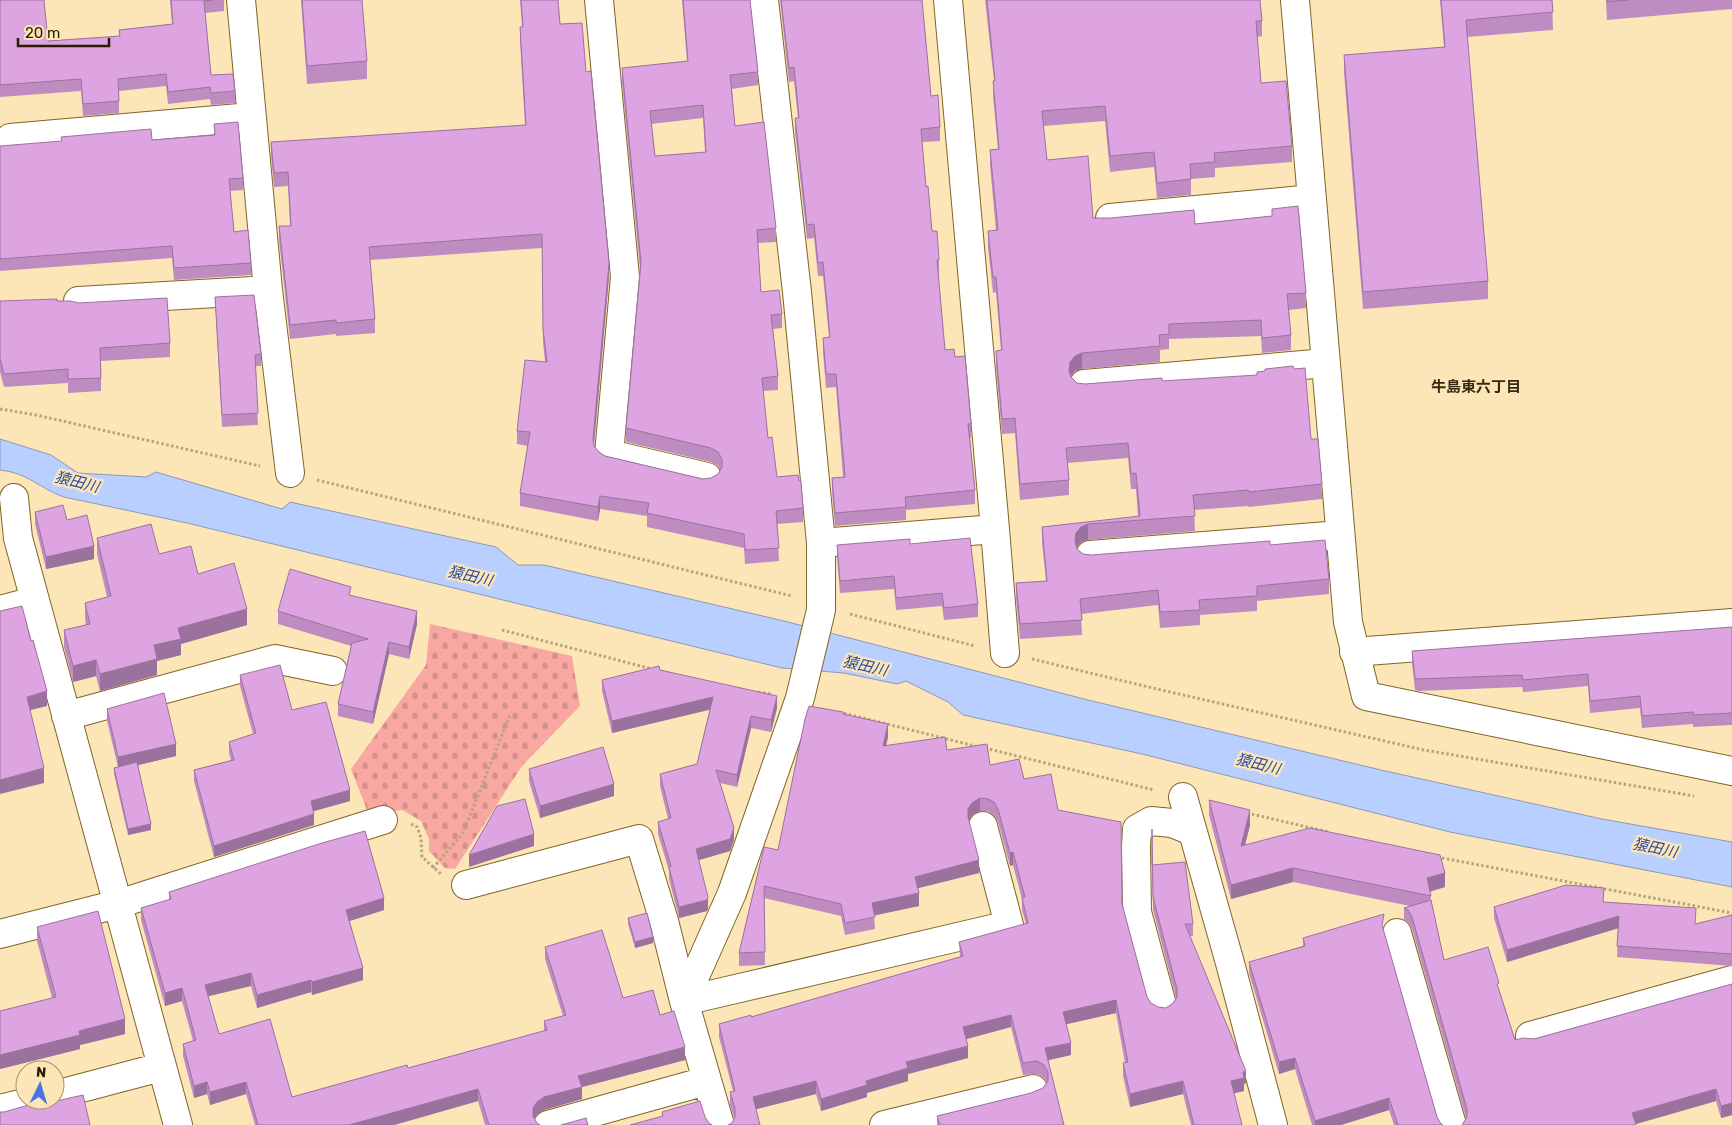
<svg xmlns="http://www.w3.org/2000/svg" width="1732" height="1125" font-family="Rubik,'Noto Sans JP',sans-serif">
  <style>
    .cemetery { fill: url(#cemetery-stones) }
    .water { fill: #b8cfff; stroke: #8e99b2 }
    .lines { fill: none; stroke-linecap: round; stroke-linejoin: round }
    .minor-casing { stroke: #7f6426; stroke-width: 30 }
    .path { stroke: #b8a47b; stroke-width: 3; stroke-dasharray: 2.5 2.5; stroke-linecap: butt }
    .minor { stroke: #fff; stroke-width: 28 }
    .wall { fill: #bf8cc2; fill-rule: evenodd }
    .shaded-wall { fill: #9b729e }
    .building { fill: #dea3e1; stroke: #9b729e; fill-rule: evenodd }
    .labels { text-anchor: middle; dominant-baseline: central; stroke-width: 4.5; stroke-linejoin: round; paint-order: stroke }
    .neighbourhood-label { font-size: 15px; font-weight: bold; fill: #352910; stroke: #fce6b7 }
    .water-label { font-size: 15px; font-style: italic; fill: #284ba3; stroke: #fce6b7 }
  </style>
  <defs>
    <pattern id="cemetery-stones" width="16" height="16" patternUnits="userSpaceOnUse" patternTransform="scale(1.25)"><rect width="16" height="16" fill="#f8a8a1"/><path d="M2 7V4a2 2 0 0 1 4 0v3zM10 15v-3a2 2 0 0 1 4 0v3z" fill="#d59089"/></pattern>
  </defs>
  <rect width="100%" height="100%" fill="#fce6b7"/>
  <!-- cemetery -->
  <path class="cemetery" d="M430 624 572 656 580 706 522 766 455 869 445 868 429 851V839L421 821 402 810 369 815 351 769 426 665Z"/>
  <!-- water -->
  <path class="water" d="M0 439 51 455 78 473 146 477 156 472 282 509 290 502 496 547 518 565H544L784 621 1088 700 1381 770 1602 819 1732 842V887L1450 832 1142 754 963 715 948 702 906 681 897 684 844 673 782 668 187 523 64 497C40 489 29 473 0 470Z"/>
  <g class="lines">
    <!-- minor casing -->
    <g class="minor-casing">
      <path id="minor" d="M241 0 268 290 290 473
        M599 0 625 277 609 454 707 477
        M1295 0 1348 622 1366 696 1732 771
        M10 138 251 117
        M1110 218 1312 199
        M78 301 268 290
        M1084 384 1326 363
        M14 498 18 538 178 1125
        M995 529 1005 653
        M821 543 995 529 948 0
        M1090 555 1340 535
        M0 610 34 601
        M1354 652 1732 623
        M66 716 275 659 333 671
        M1183 797 1230 963 1273 1125
        M466 885 639 839 664 921 684 1001 1009 925 983 826
        M1397 933 1452 1125
        M0 934 118 904 383 820
        M1162 1005 1137 912 1136 847 1137 829 1151 821 1172 823 1192 831
        M1530 1036 1732 980
        M55 1095 161 1067
        M0 1109 36 1100
        M548 1125 706 1081
        M720 1125 684 1001 732 893 800 698 821 610V543L797 292 764 0
        M884 1125 1033 1089"/>
    </g>
    <!-- path -->
    <path class="path" d="M0 409 36 415 260 466
      M317 480 792 596
      M850 614 975 646
      M502 630 652 669
      M1032 659 1157 689 1424 750 1694 796
      M758 692 771 694
      M839 712 979 747
      M985 748 1154 790
      M1247 813 1329 832
      M411 824 417 827 421 838 422 857 441 874
      M1437 857 1732 913
      M433 868 463 833 510 715"/>
    <!-- minor -->
    <use href="#minor" class="minor"/>
  </g>
  <!-- wall -->
  <path class="wall" d="M0 0 48 41 119 36V30L172 24 170 0H224V11L205 13 211 75 235 91V103L211 105 210 99 168 104 166 86 119 91V113L83 116 81 91 0 97Z
    M301 0H362L367 61V79L307 84Z
    M520 0H558L560 24 586 72 609 277 594 446 599 452 605 456 703 479 711 478 718 474 720 470 718 466 711 462 626 442V428L640 269 622 82V68L687 61 682 0H750L758 72V85L732 89 735 126 776 228V242L758 243 761 292 782 314V328L773 329 778 376V390L763 391 768 438 777 477 803 508V522L777 524 779 561 745 564 744 548 647 527V516L600 509 598 521 520 506V493L528 446 517 444V431L545 362 543 342 542 248 370 260 375 319V333L336 336V334L290 339 279 240V226H290L288 186 274 187 271 156V142L525 125 520 41V27H522ZM703 118 705 152 655 156 651 124Z
    M780 0H922L931 96 940 127V141L922 142 926 187 932 231 939 260V274H938L945 350 955 357 971 424V438H970L975 490V504L906 510V520L835 526 832 492V478L843 477 836 387 826 388 823 352V338L829 337 823 276H818L814 238 807 239 795 132V118H798L794 81 789 82Z
    M985 0H1260L1262 21V36L1257 37 1261 83 1292 146V162L1215 168V177L1191 179V195L1157 198 1154 167 1110 172 1105 121 1043 126 1047 160 1093 218 1195 224 1272 216V209L1306 293V308L1289 310 1291 335V350L1262 353 1261 336 1169 339V349L1160 350V362L1082 369 1075 371 1071 376 1077 383 1085 384 1162 381 1311 439 1322 484V499L1249 507 1248 506 1194 510 1195 531 1088 540 1081 542 1077 547V549L1083 554 1091 555 1270 545 1329 579V594L1257 601V611L1200 615V625L1160 628 1158 605 1081 614 1082 635 1020 639 1016 598V583L1046 581 1042 542V527L1138 517 1136 489H1131L1128 458 1067 463 1069 480V495L1020 500 1015 433 1002 434 996 366V351L1001 350 996 292 993 293 988 247V231H996L990 165V150L998 149 993 96 994 81Z
    M1440 0H1552L1553 30 1467 37 1488 281V299L1363 309 1344 73V55L1444 47Z
    M1606 0H1732V9L1607 20Z
    M214 124 243 178V190L230 191 234 232 251 263V275L174 280 172 258 0 271V146L152 140 214 135Z
    M215 297 261 354V366H255L258 425 222 427Z
    M0 301H57L170 343V357L101 361V391L68 393V383L4 387 0 372Z
    M35 512 67 520 94 559 46 569 35 524Z
    M97 538 159 554 198 574 247 625 181 644V655L157 661V675L100 691 96 676 73 682 64 647V630L86 625 85 619V603L107 597 97 554Z
    M910 544 978 604V617L944 620 942 606 896 610 894 589 840 593 837 557V545Z
    M351 596 417 624 409 659 389 654 373 724 338 716V704L351 646 278 624V611Z
    M1732 627V725L1693 727V724L1642 728 1640 708 1590 713 1588 686 1523 692 1522 687 1419 691 1415 690 1412 663V651Z
    M660 670 777 708 771 732 751 728 737 787 720 783 734 840 730 851 698 860 708 909 707 911 679 918 669 879V871L658 834V822L668 819 660 786V774L697 764 710 709 612 733 602 691V680Z
    M240 675 292 710 350 801 313 811 314 825 214 857 194 781V770L231 760 229 753V742L253 734 240 686Z
    M107 709 176 756 138 765 151 830 128 835 114 774V768L118 767 107 721Z
    M843 714 888 737 886 746 947 750 990 765 1024 779 1058 810 1122 904 1147 997 1151 1003 1158 1007 1166 1008 1173 1003 1176 998 1153 910 1152 847V865L1193 924V936H1190L1246 1083 1244 1084V1091L1234 1093 1242 1125H1191L1183 1094 1130 1107 1123 1076V1063H1125L1116 1013 1066 1024 1071 1055 1048 1060 1064 1125H937V1116L1031 1093 1043 1088 1047 1083 1044 1078 1037 1074 1023 1075 1011 1027 966 1039 968 1058 908 1074V1081L867 1093V1097L821 1111 816 1094 756 1109 732 1123 734 1118 730 1105V1092L733 1091 719 1037V1024L751 1017 960 957 959 942 1026 924 1022 910V899L1013 865 1010 866 998 822 994 815 988 811H980L972 815 969 820 979 873 917 888 919 906 874 915 875 929 845 935 841 916 764 898 765 965 739 966V953L764 847 778 850Z
    M529 769 614 796 540 818 529 781Z
    M1209 800 1250 825 1245 845 1445 887 1430 892 1431 900 1444 960 1499 989 1515 1040 1534 1039 1732 984V1115L1721 1118 1716 1101 1636 1124V1125L1463 1124 1466 1118 1412 929 1408 922 1404 920V908L1410 906 1293 882 1231 899 1209 815Z
    M169 892 384 910 350 921 363 980 312 995 311 992 257 1008 251 986 208 996 219 1034 292 1097 408 1068 544 1031V1021L563 1016 545 959V947L623 998 660 1015 685 1060 582 1087V1099L544 1110 537 1114 534 1119 537 1123 540 1125H485L478 1101 394 1125H255L246 1094 210 1105 207 1094 194 1098 183 1056V1044L193 1041 182 1001 165 1006 141 920V908L169 900Z
    M1604 902 1696 924 1732 915V966L1617 957 1618 928 1507 962 1494 918V907Z
    M628 918 653 943 635 948 628 924Z
    M1384 926 1383 929 1437 1117 1441 1124 1443 1125H1394L1389 1110 1341 1125H1312L1295 1069 1279 1074 1249 973V962L1303 946V938Z
    M37 927 125 1034 80 1045V1049L0 1069V1011L52 998 37 941Z"/>
  <!-- shaded-wall -->
  <path class="shaded-wall" d="M609 263V277L593 453V439Z
    M1082 353V369L1075 371 1070 377 1069 371 1070 362 1075 356Z
    M600 496V509L598 521V507Z
    M1088 524V540L1081 542 1076 548 1075 541 1076 533 1081 527Z
    M94 546V559L46 569V557Z
    M247 609V625L181 644V655L157 661V675L100 691V674L154 645 178 628Z
    M417 611V624L409 659V647Z
    M389 642V654L373 724V712Z
    M96 660V676L73 682V666Z
    M47 691V706L27 711V697Z
    M777 696V708L771 732V720Z
    M713 697V709L612 733V721Z
    M751 716V728L737 787V775Z
    M888 724V737L883 759V746Z
    M176 744V756L118 770V757Z
    M44 768V783L0 794V780Z
    M614 784V796L540 818V806Z
    M350 790V801L311 812V801Z
    M980 798V811L972 815 968 821V809L972 803Z
    M1250 810V825L1241 861V846Z
    M314 814V825L214 857V846Z
    M151 824V830L128 835V829Z
    M734 828V840L730 851 696 861V849Z
    M534 834V846L469 867V855Z
    M1013 852V865L1010 866V853Z
    M979 860V873L915 889V877Z
    M1293 868V882L1231 899V885Z
    M1445 873V887L1427 892V878Z
    M919 893V906L872 916V903Z
    M708 897V909L707 911 679 918V907Z
    M384 898V910L346 922V910Z
    M1619 916V928L1507 962V950Z
    M653 937V943L635 948V942Z
    M363 968V980L312 995V982Z
    M251 973V986L205 997V985Z
    M311 980V992L257 1008V995Z
    M182 988V1001L165 1006V993Z
    M1116 1000V1013L1063 1025V1012Z
    M1011 1015V1027L963 1040V1027Z
    M125 1019V1034L80 1045V1049L0 1069V1055L79 1031Z
    M1071 1043V1055L1045 1061V1048Z
    M968 1046V1058L908 1074V1081L867 1093V1097L821 1111V1099L866 1081 906 1062Z
    M685 1047V1060L582 1087V1099L544 1110 537 1114 533 1121V1108L537 1102 578 1076Z
    M1295 1058V1069L1279 1074V1062Z
    M1246 1071V1083L1244 1084V1091L1231 1094V1081L1243 1072Z
    M816 1081V1094L753 1110V1097Z
    M1183 1081V1094L1130 1107V1094Z
    M207 1082V1094L194 1098V1086Z
    M246 1082V1094L210 1105V1092Z
    M478 1089V1101L394 1125H349Z
    M1716 1089V1101L1636 1124V1125H1632V1113Z
    M1389 1098V1110L1341 1125H1315V1121Z
    M1732 1103V1115L1721 1118V1106Z"/>
  <!-- building -->
  <path class="building" d="M0 0H44L48 41 120 36 119 30 173 24 171 0H213L204 1 211 75 233 74 235 91 211 93 210 87 168 92 166 74 118 79 119 101 83 104 81 79 0 85Z
    M302 0H362L367 61 307 66Z
    M521 0H558L560 24 582 23 586 72 591 71 609 263 593 439 594 446 599 452 605 456 703 479 711 478 718 474 722 467V459L718 452 711 448 626 428 641 262 622 68 688 61 683 0H750L758 72 730 75 735 126 764 122 776 228 757 230 761 292 779 290 782 314 771 315 778 376 762 378 768 438 772 437 777 477 798 475 799 481H801L803 508 776 511 779 548 745 550 744 534 647 513 649 503 600 496 598 507 520 493 530 432 517 431 525 360 547 362 543 329 542 234 369 247 375 319 336 323V320L290 325 279 226H291L288 172 274 173 271 142 526 125 520 27H523ZM703 105 706 152 655 156 650 111Z
    M781 0H922L931 96 938 95 940 127 921 129 926 187 928 186 932 231H937L939 260H937L945 350 954 349 955 357 965 356 971 424H968L975 490 905 497 906 507 835 513 832 478 845 477 836 374H826L823 338 830 337 823 262 818 263 814 224 807 225 795 118H799L794 67 789 68Z
    M987 0H1260L1262 21H1256L1261 83 1286 81 1292 146 1214 153 1215 162 1190 164 1191 179 1157 183 1154 152 1110 156 1105 106 1042 111 1047 160 1088 156 1093 218H1111L1194 210 1195 224 1272 216V209L1298 206 1306 293 1287 294 1291 335 1262 338 1261 320 1169 324V334L1159 335 1160 346 1082 353 1075 356 1070 362 1069 371 1071 377 1077 383 1085 384 1162 378V381L1257 375V372L1265 371V369L1293 366 1294 369 1305 368 1311 439H1318L1322 484 1249 492 1248 490 1193 495 1195 516 1088 524 1081 527 1076 533 1075 541 1077 549 1083 554 1091 555 1270 541V545L1325 540 1329 579 1257 586V596L1199 600 1200 610 1160 612 1158 590 1080 599 1082 620 1020 624 1016 583 1047 581 1042 527 1140 516 1136 473 1131 474 1128 443 1066 448 1069 480 1020 484 1015 418 1002 419 996 351 1002 350 996 277H993L988 231 998 230 990 150 999 149 993 81H995Z
    M1441 0H1552L1553 12 1466 20 1488 281 1363 292 1344 55 1445 47Z
    M1607 0H1628L1607 2Z
    M238 122 243 178 229 179 234 232 248 230 251 263 174 268 172 246 0 259V146L62 141 61 137 151 129 152 140 215 135 214 124Z
    M254 295 261 354 255 355 258 413 222 415 215 297Z
    M167 298 170 343 100 348 101 378 68 379V369L4 374 0 358V301L57 299V301H70L79 303Z
    M63 505 67 520 87 515 94 546 46 557 35 512Z
    M151 524 159 554 191 546 198 574 234 563 247 609 178 628 181 639 154 645 157 659 100 674 96 660 73 666 64 630 90 624 85 603 111 596 97 538Z
    M970 538 978 604 944 608 942 593 896 598 894 576 840 581 837 545 910 539V544Z
    M290 569 351 587 349 595 417 611 409 647 389 642 373 712 338 704 352 643 368 639 278 611Z
    M22 606 31 641 33 640 47 691 27 697 44 768 0 780V611Z
    M1732 627V713L1693 715V712L1642 716 1640 696 1590 701 1588 674 1523 680 1522 675 1419 679 1415 678 1412 651Z
    M280 665 292 710 326 702 350 790 311 801 314 814 214 846 194 770 234 760 229 742 256 733 240 675Z
    M659 666 660 670 777 696 771 720 751 716 737 775 716 770 734 828 730 839 696 849 708 897 707 900 679 907 669 867 671 866 658 822 671 818 660 774 697 764 713 697 612 721 602 680Z
    M164 693 176 744 118 757 107 709Z
    M809 706 843 712V714L888 724 883 746 945 737 947 750 987 744 990 765 1019 759 1024 779 1051 774 1058 810 1121 822 1122 904 1147 997 1151 1003 1158 1007 1166 1008 1173 1003 1177 997V989L1153 897 1152 835V829V865L1185 862 1193 924H1185L1246 1071 1243 1072 1244 1078 1231 1081 1242 1125H1194L1183 1081 1130 1094 1123 1063 1128 1062 1116 1000 1063 1012 1071 1043 1045 1048 1064 1125H940L937 1116 1031 1093 1043 1088 1048 1081V1072L1044 1065 1037 1061 1023 1063 1011 1015 963 1027 968 1046 906 1062 908 1068 866 1081 867 1085 821 1099 816 1081 753 1097 760 1125H728L732 1123 735 1117V1108L730 1092 735 1091 719 1024 751 1015V1017L963 956 959 942 1028 923 1022 898 1025 897 1013 852 1010 853 998 809 994 802 988 799 980 798 972 803 968 809V817L979 860 915 877 919 893 872 903 875 917 845 923 841 904 764 886 765 952 739 953 764 847 778 850 805 719Z
    M603 747 614 784 540 806 529 769Z
    M137 762 151 824 128 829 114 768Z
    M525 799 534 834 469 855 497 806Z
    M1209 800 1250 810 1241 846 1310 828 1440 855 1445 873 1427 878 1431 896 1293 868 1231 885Z
    M365 831 384 898 346 910 363 968 312 982 311 980 257 995 251 973 205 985 219 1034 270 1019 292 1097 407 1065 408 1068 547 1030 544 1021 566 1015 545 947 602 930 623 998 653 990 660 1015 674 1011 685 1047 578 1076 582 1087 544 1097 537 1102 533 1108V1116L537 1123 540 1125H489L478 1089 349 1125H258L246 1082 210 1092 207 1082 194 1086 183 1044 196 1040 182 988 165 993 141 908 171 899 169 892 322 843Z
    M1566 885 1604 888 1603 902 1696 908 1695 924 1732 915V954L1617 946 1619 916 1507 950 1494 907Z
    M1431 900 1444 960 1488 947 1499 983 1497 984 1515 1040 1523 1038 1534 1039 1732 984V1103L1721 1106 1716 1089 1632 1113 1636 1124 1634 1125H1462L1467 1117V1109L1412 917 1408 910 1404 908Z
    M98 911 125 1019 79 1031 80 1035 0 1055V1011L56 997 37 927Z
    M647 913 653 937 635 942 628 918Z
    M1384 914 1382 925 1437 1117 1441 1124 1443 1125H1398L1389 1098 1315 1121 1295 1058 1279 1062 1249 962 1305 946 1303 938Z
    M83 1095 90 1125H0V1112H4L43 1101V1104Z
    M700 1101 705 1117 709 1123 712 1125H630L663 1116 662 1112Z
    M586 1118 588 1125H561Z"/>
  <g class="labels">
    <!-- neighbourhood labels -->
    <g class="neighbourhood-label">
      <text x="1476" y="387">牛島東六丁目</text>
    </g>
    <!-- water labels -->
    <g class="water-label">
      <text transform="translate(77 482) rotate(14)">猿田川</text>
      <text transform="translate(470 576) rotate(13)">猿田川</text>
      <text transform="translate(865 666) rotate(13)">猿田川</text>
      <text transform="translate(1258 764) rotate(14)">猿田川</text>
      <text transform="translate(1655 848) rotate(12)">猿田川</text>
    </g>
  </g>
  <!-- north arrow -->
  <g transform="translate(40 1085) rotate(5)"><circle r="24" fill="#fce6b7" stroke="#a8956e"/>
  <path d="M0-4L9 19L0 12L-9 19Z" fill="#4674e5"/>
  <text y="-8" font-size="14" font-weight="bold" text-anchor="middle" fill="#2b1c00">N</text>
  </g>
  <!-- scale -->
  <path d="M18 38v8h91v-8" fill="none" stroke="#2b1c00" stroke-width="2.5"/>
  <text x="25" y="38" font-size="15" fill="#2b1c00" stroke="#fce6b7" stroke-width="4" paint-order="stroke">20 m</text>
</svg>
